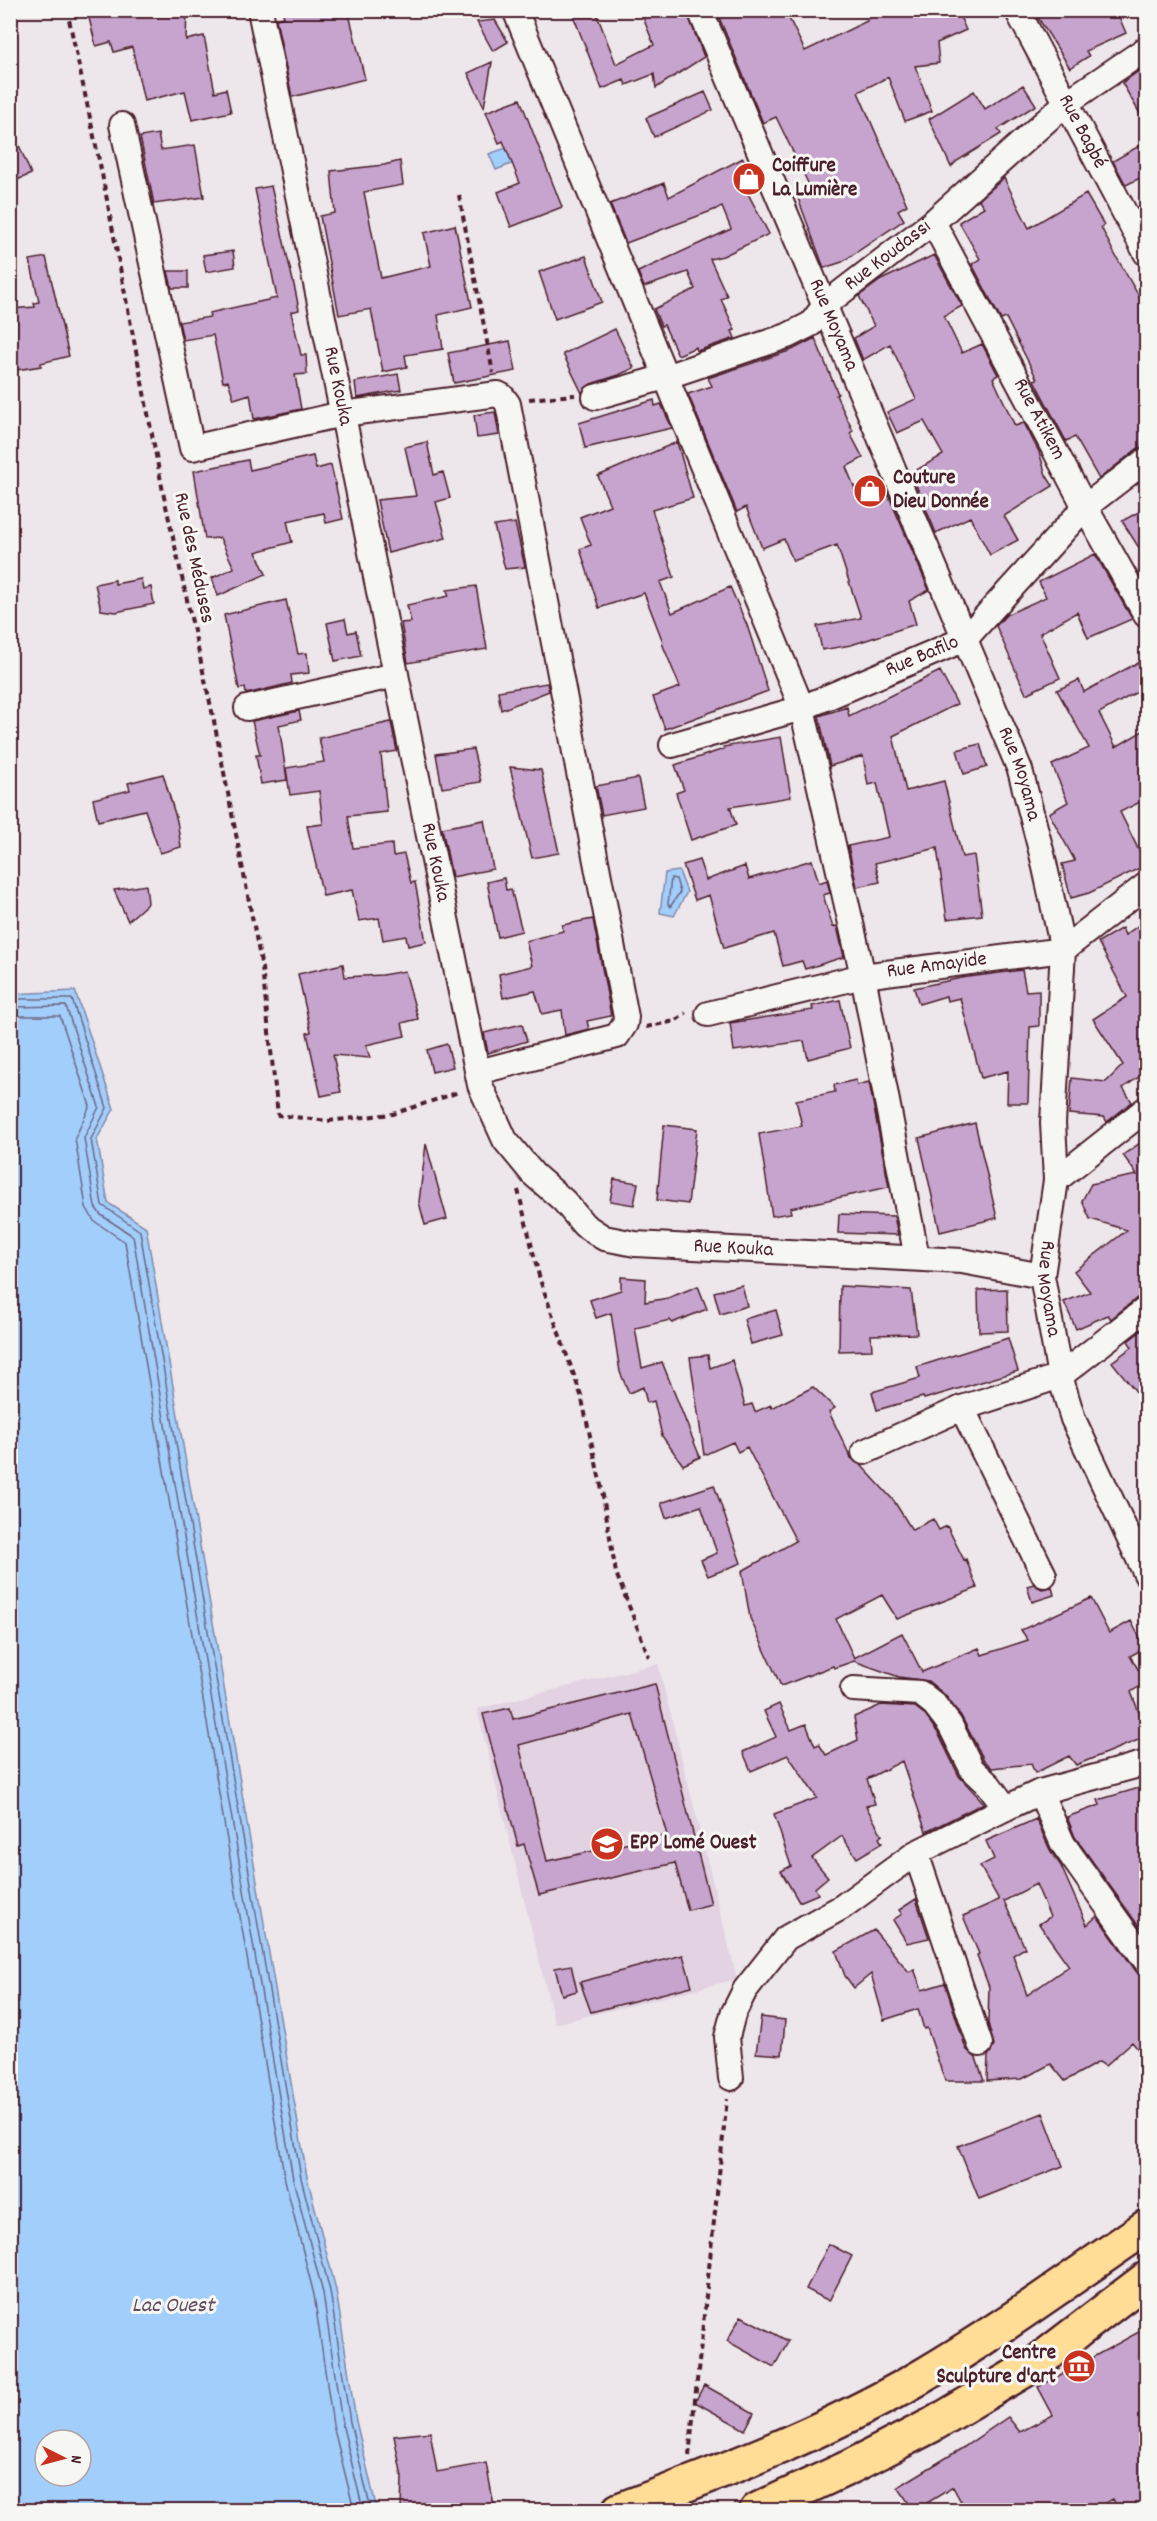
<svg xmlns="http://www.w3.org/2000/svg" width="1157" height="2521" font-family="Dekko,sans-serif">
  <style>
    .built { fill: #e2d2e2 }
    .water { fill: #a2cefc; stroke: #7f88a8; stroke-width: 1.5; fill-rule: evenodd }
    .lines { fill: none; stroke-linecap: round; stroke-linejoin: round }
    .shore { stroke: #6d657f; stroke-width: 1.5 }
    .building { fill: #c7a4ce; stroke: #4a1f2b; stroke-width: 1.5; fill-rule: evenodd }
    .minor-casing { stroke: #4a1f2b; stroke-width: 28 }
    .highway-casing { stroke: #4a1f2b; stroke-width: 38 }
    .path { stroke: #4a1f2b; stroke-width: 4; stroke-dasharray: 6 4.5; stroke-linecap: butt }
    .minor { stroke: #f6f6f2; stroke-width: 24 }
    .highway { stroke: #ffdd96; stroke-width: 33 }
    .labels { text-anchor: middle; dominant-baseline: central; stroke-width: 6; stroke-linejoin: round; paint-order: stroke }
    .street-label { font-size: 21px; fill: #4a1f2b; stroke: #f6f6f2 }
    .poi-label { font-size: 21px; font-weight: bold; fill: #4a1f2b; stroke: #f6f6f2; text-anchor: start }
    .water-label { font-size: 22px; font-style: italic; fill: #604b5f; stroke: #f6f6f2 }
  </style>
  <rect width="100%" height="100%" fill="#ede6eb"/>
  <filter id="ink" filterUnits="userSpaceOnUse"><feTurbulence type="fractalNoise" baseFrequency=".0167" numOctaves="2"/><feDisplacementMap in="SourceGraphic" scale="12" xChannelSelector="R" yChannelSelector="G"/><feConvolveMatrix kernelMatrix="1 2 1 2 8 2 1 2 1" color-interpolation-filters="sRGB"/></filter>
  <g filter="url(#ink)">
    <!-- built -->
    <path class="built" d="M658 1664 737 1979 555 2024 477 1709Z"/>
    <!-- water -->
    <path class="water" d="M506 148 521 160 496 170 489 154Z
      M679 871 687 892 674 916 660 913 665 873Z
      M75 991 114 1109 97 1139 108 1203 146 1227 307 2177 336 2290 356 2421 377 2510H11L10 994ZM45 2440H81V2476H45Z"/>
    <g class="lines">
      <!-- shore -->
      <path class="shore" d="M671 878 676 879 680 892 670 907 668 904Z
        M10 999H72L107 1108 91 1139 102 1205 140 1231 301 2178 330 2291 350 2422 371 2510
        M10 1007 66 1006 99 1107 84 1138 95 1207 101 1215 133 1236 293 2179 323 2293 342 2423 363 2510
        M10 1016H60L90 1106 75 1138 86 1207 94 1221 125 1242 285 2180 314 2295 333 2425 354 2510"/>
    </g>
    <!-- building -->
    <path class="building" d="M87 10H187L186 40 204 36 215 92 226 89 231 112 192 120 185 91 144 101 132 47 114 52 111 42 96 46Z
      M282 10H348L365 79 292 97 276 19 284 17Z
      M571 10H595L616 64 654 45 640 10H686L704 57 656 88 654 74 626 85 624 80 602 89Z
      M716 10H785L805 51 867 21V19L873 16 871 10H957L966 30 937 43 939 63 915 66 932 111 905 121 888 77 858 92 907 205 898 210 904 220 842 262 824 268 796 193 810 187 776 117 763 123Z
      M1033 10H1116L1126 33 1086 51 1089 56 1070 68Z
      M495 20 508 42 493 51 477 22Z
      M492 62 484 107 468 73Z
      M1146 66V124L1122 83Z
      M1023 85 1036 105 998 129 1001 134 957 161 951 167 929 119 974 91 985 109Z
      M705 92 713 110 654 137 646 118Z
      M520 99 562 207 511 227 498 192 520 183 503 141 499 143 486 112Z
      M11 126 31 174 10 183Z
      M158 134 161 150 195 145 204 197 154 204 140 137Z
      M1146 142V175L1126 185 1113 161Z
      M743 158 753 176 742 182 769 234 723 256 710 259 727 296 721 299 735 330 732 331 735 338 697 351 696 347 678 355 664 325 661 326 654 309 695 289 688 272 644 287 638 272 731 229 722 207 626 243 610 204 664 183 669 197Z
      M400 161 403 185 364 192 381 278 431 266 424 233 455 225 472 307 438 315 443 349 405 355 407 367 383 372 371 309 339 315 320 216 335 213 331 171 384 165Z
      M1004 178 1029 228 1086 194 1104 225 1101 227 1113 251 1141 300 1146 297V446L1137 449 1099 479 1075 437 1066 441 1034 380 1037 379 1006 318 1001 320 972 264 980 259 959 222 984 207 979 200Z
      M271 186 296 294 299 310 291 312 301 355H306L307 374 295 375 301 409 254 419 250 394 234 399 228 381 223 382 213 335 183 340 179 322 210 317 209 313 277 298 255 189Z
      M233 251 235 267 206 272 203 255Z
      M934 255 962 306 944 316 962 353 982 344 998 375 993 378 1015 426 1024 423 1039 452 1046 475 1053 486 1004 516 1018 540 990 555 970 517 936 533 911 473 943 455 924 421 897 433 887 412 916 399 890 344 863 360 854 338 874 326 859 296 881 280Z
      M586 256 602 302 555 319 539 272Z
      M46 257 69 356 41 363V366L10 371V309L35 307 34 303 39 302 30 260Z
      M168 271H188V288H172Z
      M615 329 634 368 619 375 591 384 582 393 563 354Z
      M815 338 838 394 836 395 853 431 850 433 863 458 846 467 859 498 885 487 929 590 909 601 916 624 851 645 822 650 817 626 861 618 837 545 793 561 784 539 762 548 746 507 737 512 735 507 688 394 712 386 708 378 792 350Z
      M510 341 516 371 454 383 448 353Z
      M398 374 401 390 357 398 355 382Z
      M654 400 655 406 661 404 672 428 585 448 579 423Z
      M495 412 499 435 477 438 474 415Z
      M427 442 434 475 443 472 450 498 436 502 446 538 388 553 377 500 416 496 405 447Z
      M677 442 693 498 652 510 674 577 660 582 672 613 730 587 747 625 768 691 665 729 653 697 680 687 662 643 663 642 644 593 599 608 580 549 591 545 580 517 610 505 598 476Z
      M313 456 316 469 331 465 343 519 326 523 324 513 287 521 292 542 256 552 266 574 218 596 212 578 234 568 220 538 205 539 194 471 248 460 250 470Z
      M1146 508V559L1122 521Z
      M515 523 525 567 505 569 494 526Z
      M1095 554 1132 619 1088 638 1077 612 1040 633 1060 678 1026 694 996 626 1006 615 1046 597 1039 582Z
      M141 579 143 589 151 587 154 604 116 612 101 610 95 584 115 580V584Z
      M476 586 487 649 408 663 401 623 411 622 407 605 449 596 447 590Z
      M286 600 298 654 307 653 309 673 291 675 292 683 246 694 245 688 239 689 224 615Z
      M345 619 348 633 356 631 361 656 335 661 327 623Z
      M1146 658V687L1099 713 1116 747 1146 729V799L1120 812 1146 865 1089 893 1071 898 1062 864 1075 861 1049 813 1068 802 1052 765 1089 748 1057 690 1079 680 1084 692Z
      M940 671 957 704 893 736 906 791 944 781 962 857 974 855 982 915 947 919 937 848 875 863 880 882 857 887 848 846 889 837 877 783 868 785 863 756 830 766 819 716 847 707 849 716Z
      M547 683 549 691 501 710 498 691Z
      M299 711 301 720 279 725 287 780 261 784 256 755H260L252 721Z
      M391 722 397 751 381 754 387 812 348 816 353 848 392 844 393 856 404 854 411 883 415 882 426 942 408 946 406 936 383 940 379 918 359 921 352 890 323 896 307 826 323 824 319 791 290 795 286 768 324 762 319 738Z
      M781 737 791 797 730 807 736 825 691 840 676 793 684 790 675 765 724 749 723 747Z
      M980 744 987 767 964 774 957 750Z
      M473 749 481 782 442 788 436 754Z
      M510 767 541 770 559 853 532 858Z
      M163 774 177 821 181 847 160 853 145 810 98 821 93 799 130 790 128 783Z
      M638 778 644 807 602 815 596 786Z
      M484 820 493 869 452 877 442 828Z
      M699 860 706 880 745 866 749 879 812 860 819 883 827 880 830 893 823 895 833 927 837 926 844 957 805 969 802 961 783 966 774 933 724 948 709 895 695 900 683 865Z
      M504 878 506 890 511 889 522 931 498 937 487 882Z
      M146 885 148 903 128 921 114 890Z
      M593 919 611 1016 587 1021 589 1029 565 1035 562 1010 542 1014 535 991 503 998 499 974 532 966 526 941 563 931 562 925Z
      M1146 920V1072L1123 1088 1132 1102 1107 1122 1104 1117 1069 1114 1072 1078 1106 1082 1123 1065 1093 1019 1127 997 1098 942 1122 928 1125 935Z
      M343 964 345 977 382 975 405 971 418 1019 402 1023 405 1036 366 1045 370 1058 333 1055 341 1092 321 1096 307 1033 311 1032 298 974Z
      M1022 970 1026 991 1039 990V1026L1030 1027 1028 1103H1007L1008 1071 981 1078 960 998 947 1001 946 996 919 1004 914 988 961 978Z
      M840 1000 850 1048 808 1059 804 1041 734 1051 730 1023 813 1010 812 1006Z
      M522 1024 527 1041 488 1053 484 1033Z
      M447 1044 453 1067 432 1072 427 1050Z
      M856 1080 857 1085 869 1082 889 1187 790 1208 791 1213 772 1216 759 1134 802 1126 796 1100 835 1092 834 1085Z
      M975 1123 997 1218 940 1232 919 1138Z
      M664 1125 697 1129 688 1204 657 1200Z
      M1146 1139V1295L1137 1298 1111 1319 1108 1315 1076 1329 1064 1302 1090 1292 1074 1271 1127 1230 1090 1219 1082 1201 1091 1184 1137 1175 1123 1155Z
      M426 1144 447 1219 425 1225 419 1202Z
      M614 1179 638 1183 634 1205 610 1201Z
      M839 1214 894 1216 898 1235 838 1233Z
      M621 1277 646 1279 645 1302 668 1298 698 1286 707 1309 672 1323 670 1320 635 1328 642 1368 662 1362 700 1457 683 1465 662 1436 654 1401 647 1403 643 1387 629 1393 620 1372 611 1313 596 1318 590 1300 621 1290Z
      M742 1285 747 1306 720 1314 714 1292Z
      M840 1286 911 1290 917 1334 871 1335 872 1350 839 1351Z
      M1007 1289 1008 1331 979 1332 978 1290Z
      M776 1310 783 1335 751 1344 744 1319Z
      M1146 1327V1404L1112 1362 1132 1347 1128 1341Z
      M1008 1338 1018 1371 924 1399 923 1397 877 1410 872 1392 920 1378 917 1367Z
      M708 1355 710 1368 732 1360 745 1406 752 1404 755 1412 771 1405 772 1408 813 1387 835 1408 829 1412 851 1458 862 1466 894 1501 912 1530 933 1519 939 1530 947 1526 964 1560 966 1559 977 1588 897 1619 882 1595 836 1619 854 1658 902 1633 922 1672 979 1648 982 1655 1028 1640 1021 1630 1091 1598 1109 1633 1131 1621 1145 1648 1130 1656 1146 1682 1131 1692 1146 1730V1737L1076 1765 1069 1756 1035 1773 1031 1764 992 1768 984 1760 961 1716 945 1695 928 1681 899 1677 854 1661 834 1668 833 1666 781 1686 750 1618 742 1571 796 1541 747 1447 738 1452 733 1442 704 1455 690 1357Z
      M714 1485 741 1563 708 1576 701 1560 717 1553 701 1506 666 1518 661 1503Z
      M1034 1584 1042 1589 1052 1587 1054 1595 1032 1602 1027 1586Z
      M655 1684 711 1904 688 1910 675 1863 539 1895 524 1844 518 1846 483 1714 510 1708 513 1719ZM632 1714 667 1835 547 1861 519 1745Z
      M779 1704 791 1730 806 1724 815 1746 819 1744 826 1755 858 1740 854 1717 881 1705 915 1707 924 1714 938 1733 959 1776 984 1803 926 1832 902 1761 867 1779 875 1804 866 1806 882 1835 879 1838 882 1843 857 1858 842 1836 812 1858 828 1877 815 1888 818 1894 799 1902 781 1871 791 1866 774 1814 817 1798 788 1755 751 1771 743 1752 776 1737 764 1711Z
      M1146 1786V1925L1140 1928 1075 1837 1067 1817 1100 1805 1098 1800Z
      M1036 1819 1050 1850 1061 1866 1087 1925 1097 1916 1138 1974 1146 1975V2059L1132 2042 1105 2066 1099 2062 1065 2081 1051 2064 1022 2079 987 2081 988 2056 994 2046 988 2023 989 1987 977 1955 979 1954 963 1916 999 1900 980 1866 994 1859 986 1841ZM1036 1884 1050 1917 1039 1924 1069 1966 1027 1995 1013 1955 1025 1948 1004 1901Z
      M916 1899 929 1938 907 1943 893 1920 902 1914 899 1910Z
      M874 1930 909 1972 914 1969 922 1990 945 1983 966 2049 976 2058 984 2081H945L927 2028 924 2029 918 2009 884 2020 871 1974 854 1988 845 1976 836 1951Z
      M683 1955 692 1986 591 2012 580 1982Z
      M571 1965 577 1991 562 1995 555 1968Z
      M761 2017 785 2020 782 2055 756 2053Z
      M1043 2113 1063 2166 979 2199 958 2146Z
      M829 2244 852 2256 829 2301 806 2289Z
      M741 2316 788 2341 774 2367 727 2341Z
      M1146 2328V2511H1119L1113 2499 1089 2511H966L953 2487 914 2511 898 2487 964 2447 1008 2417 1020 2432 1053 2415 1038 2387Z
      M704 2385 754 2413 745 2430 695 2402Z
      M430 2432 437 2472 486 2463 495 2511H401L402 2477 394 2436Z"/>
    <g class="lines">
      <!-- minor casing -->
      <g class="minor-casing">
        <g id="minor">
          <path id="s1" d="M260 10 480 1085 505 1140 533 1174 564 1201 584 1225 604 1238 635 1244 962 1261 1042 1276"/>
          <path d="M515 10 802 708 863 976 917 1258"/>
          <path id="s2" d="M700 10 1020 770 1043 858 1063 950 1053 1123 1056 1180 1042 1276 1060 1376 1073 1419 1146 1574"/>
          <path id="s3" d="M1017 10 1146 253"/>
          <path d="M122 125 192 448 342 414 498 394 502 396 508 404 626 1017 625 1024 617 1036 478 1072"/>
          <path id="s4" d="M933 222 1085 507 1146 615"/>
          <path id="s5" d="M595 397 665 377 787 336 811 324 826 304 933 222 1066 103 1146 49"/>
          <path d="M247 708 396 675"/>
          <path id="s6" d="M672 745 802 708 965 639 1085 507 1146 460"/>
          <path id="s7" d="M708 1014 863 976 1063 950 1146 885"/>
          <path d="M1056 1180 1146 1109"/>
          <path d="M962 1408 1044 1575"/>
          <path d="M864 1452 962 1408 1060 1376 1146 1309"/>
          <path d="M853 1689 920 1693 934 1704 950 1725 972 1769 989 1785 1006 1808"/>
          <path d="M1040 1792 1063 1844 1146 1961"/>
          <path d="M916 1853 980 2044"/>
          <path d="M731 2078 727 2037 733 2014 745 1990 786 1938 842 1907 916 1853 1006 1808 1040 1792 1146 1763"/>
        </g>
      </g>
      <!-- highway casing -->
      <g class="highway-casing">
        <path id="highway" d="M619 2510C721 2472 824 2433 919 2378 998 2332 1071 2278 1146 2227
          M757 2510 852 2466 932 2425 1035 2364 1146 2279"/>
      </g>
      <!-- path -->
      <path class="path" d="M67 10 102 174 164 497 213 716 262 968 278 1115 327 1121 393 1114 459 1092
        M459 195 493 373
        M529 399 575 395
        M646 1027 675 1021 686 1013
        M518 1190 540 1280 581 1395 602 1490 616 1573 649 1657
        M689 2456 727 2099"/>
      <!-- minor -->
      <use href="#minor" class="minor"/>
      <!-- highway -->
      <use href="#highway" class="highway"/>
    </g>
  </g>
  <!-- icons -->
  <defs>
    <g id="shop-disc" transform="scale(1.725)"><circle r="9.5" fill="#c8321e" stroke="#f6f6f2"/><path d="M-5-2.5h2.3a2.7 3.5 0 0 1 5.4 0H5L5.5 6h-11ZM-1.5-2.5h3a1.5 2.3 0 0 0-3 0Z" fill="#fff"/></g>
    <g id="school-disc" transform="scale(1.725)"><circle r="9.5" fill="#c8321e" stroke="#f6f6f2"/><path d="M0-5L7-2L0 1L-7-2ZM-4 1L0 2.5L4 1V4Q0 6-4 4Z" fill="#fff"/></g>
    <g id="museum-disc" transform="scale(1.725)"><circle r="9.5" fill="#c8321e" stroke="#f6f6f2"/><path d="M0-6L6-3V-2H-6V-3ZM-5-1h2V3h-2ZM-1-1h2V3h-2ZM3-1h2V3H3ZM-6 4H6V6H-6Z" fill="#fff"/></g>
  </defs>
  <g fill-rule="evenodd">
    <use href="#shop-disc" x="749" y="179"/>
    <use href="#shop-disc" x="870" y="491"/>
    <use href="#school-disc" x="607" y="1844"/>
    <use href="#museum-disc" x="1079" y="2366"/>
  </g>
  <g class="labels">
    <!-- street labels -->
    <g class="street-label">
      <text stroke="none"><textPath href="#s3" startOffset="138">Rue Bagbé</textPath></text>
      <text stroke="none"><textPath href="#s5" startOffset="332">Rue Koudassi</textPath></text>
      <text stroke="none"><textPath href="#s2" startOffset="342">Rue Moyama</textPath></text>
      <text stroke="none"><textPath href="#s1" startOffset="384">Rue Kouka</textPath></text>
      <text stroke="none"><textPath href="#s4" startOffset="224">Rue Atikem</textPath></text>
      <text transform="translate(193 558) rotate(78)">Rue des Méduses</text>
      <text stroke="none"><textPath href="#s6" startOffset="266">Rue Bafilo</textPath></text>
      <text stroke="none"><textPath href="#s2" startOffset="828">Rue Moyama</textPath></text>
      <text stroke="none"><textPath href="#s1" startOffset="870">Rue Kouka</textPath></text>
      <text stroke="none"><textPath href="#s7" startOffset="234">Rue Amayide</textPath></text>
      <text stroke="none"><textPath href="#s1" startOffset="1428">Rue Kouka</textPath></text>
      <text stroke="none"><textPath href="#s2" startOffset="1350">Rue Moyama</textPath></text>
    </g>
    <!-- poi labels -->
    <g class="poi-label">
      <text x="772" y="167">Coiffure<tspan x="772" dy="24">La Lumière</tspan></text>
      <text x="893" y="479">Couture<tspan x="893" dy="24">Dieu Donnée</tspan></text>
      <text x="630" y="1844">EPP Lomé Ouest</text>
      <text x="1056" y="2354" text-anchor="end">Centre<tspan x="1056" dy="24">Sculpture d'art</tspan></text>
    </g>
    <!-- water labels -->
    <g class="water-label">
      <text x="173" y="2306">Lac Ouest</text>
    </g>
  </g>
  <!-- margin -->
  <rect width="1157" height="2521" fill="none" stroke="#f6f6f2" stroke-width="36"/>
  <rect x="18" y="18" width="1121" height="2485" fill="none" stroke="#4a1f2b" stroke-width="2" filter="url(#ink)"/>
  <!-- north arrow -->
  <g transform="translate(63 2458) rotate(96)"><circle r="28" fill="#f6f6f2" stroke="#b1a0a2" stroke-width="1.5"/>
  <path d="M0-4.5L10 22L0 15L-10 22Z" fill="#c8321e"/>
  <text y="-9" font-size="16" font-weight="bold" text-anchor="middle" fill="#4a1f2b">N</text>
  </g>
</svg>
